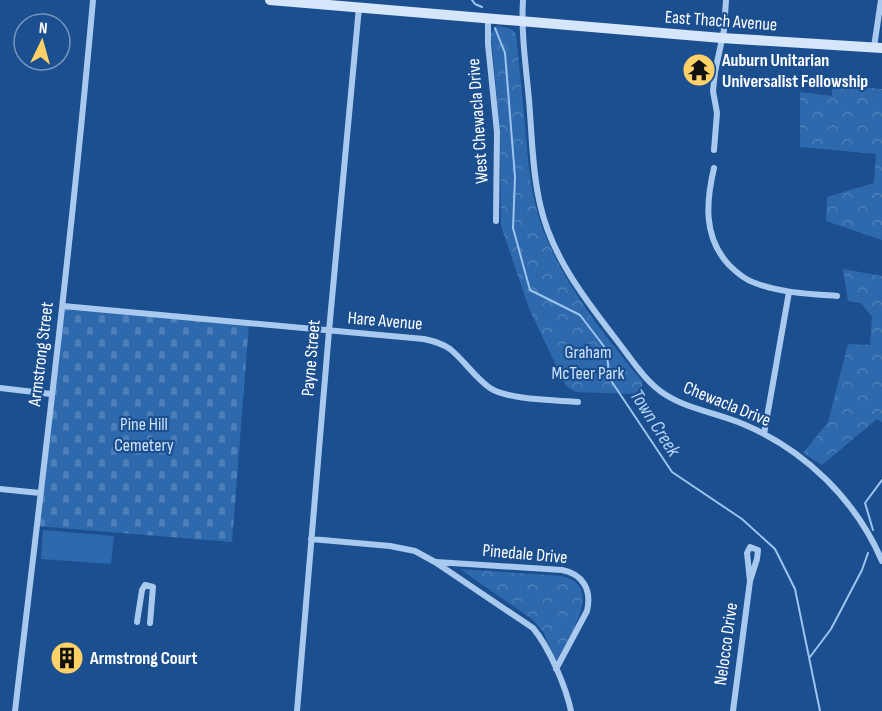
<svg xmlns="http://www.w3.org/2000/svg" width="882" height="711" font-family="'Sofia Sans Condensed',sans-serif">
  <style>
    .grass { fill: #2e69ad }
    .forest { fill: url(#forest-crowns) }
    .cemetery { fill: url(#cemetery-stones) }
    .lines { fill: none; stroke-linecap: round; stroke-linejoin: round }
    .stream { stroke: #9cc4f0; stroke-width: 2 }
    .street { stroke: #a9c9ee; stroke-width: 6 }
    .secondary { stroke: #d6e6fa; stroke-width: 10 }
    .labels { text-anchor: middle; dominant-baseline: central; stroke-width: 4.5; stroke-linejoin: round; paint-order: stroke }
    .street-label { font-size: 18px; fill: #fff; stroke: #1b4f8f }
    .poi-label { font-size: 18px; font-weight: bold; fill: #fff; stroke: #1b4f8f; text-anchor: start }
    .park-label { font-size: 18px; fill: #cfe3fa; stroke: #1b4f8f }
    .water-label { font-size: 20px; font-style: italic; fill: #b5d3f5; stroke: #1b4f8f }
  </style>
  <defs>
    <pattern id="forest-crowns" width="20" height="18" patternUnits="userSpaceOnUse" patternTransform="scale(1.5)"><rect width="20" height="18" fill="#2e69ad"/><path d="M2 6a3 3 0 1 1 6 0M12 15a3 3 0 1 1 6 0" fill="none" stroke="#4d80b9"/></pattern>
    <pattern id="cemetery-stones" width="16" height="16" patternUnits="userSpaceOnUse" patternTransform="scale(1.5)"><rect width="16" height="16" fill="#2e69ad"/><path d="M2 7V4a2 2 0 0 1 4 0v3zM10 15v-3a2 2 0 0 1 4 0v3z" fill="#4d80b9"/></pattern>
  </defs>
  <rect width="100%" height="100%" fill="#1b4f8f"/>
  <!-- grass -->
  <path class="grass" d="M43 530 114 536 111 564 41 559Z"/>
  <!-- forest -->
  <path class="forest" d="M498 26 512 29 516 34C519 64 522 95 525 125 528 163 531 202 546 237 568 290 606 337 642 381 643 388 641 391 635 394L576 392 570 389 565 384 530 311 501 226 500 132 491 34 494 28Z
    M832 84 882 89V240L826 221 827 197 874 183 876 154 800 147V92L832 96Z
    M843 269 882 276V422L877 419 822 465 803 453 828 422 848 344 870 345 872 317 861 303 848 301Z
    M460 569 561 576C607 585 567 639 556 662L544 633 533 620Z"/>
  <!-- cemetery -->
  <path class="cemetery" d="M63 306 249 323 232 542 36 526Z"/>
  <g class="lines">
    <!-- stream -->
    <path class="stream" d="M472 0 475 4 482 7
      M495 28 505 53 515 177 513 228 530 290 580 315 606 349 610 379 672 472 742 519 775 549 795 589 820 711
      M873 530 865 503 882 480
      M810 657 831 629 862 570 868 553"/>
    <!-- street -->
    <path class="street" d="M523 0C521 34 526 66 529 100 532 134 532 170 540 204 551 255 584 298 615 338 630 357 645 382 666 395 690 410 718 413 743 424 805 450 856 500 882 561
      M488 19V44L497 132 496 221
      M874 47 881 0
      M714 150 717 113 713 91 715 72 724 30 726 0
      M714 168C706 202 703 237 729 265 736 272 745 280 755 283 781 293 810 294 837 296
      M63 306 424 339C433 341 442 343 450 349 465 361 474 377 490 388 508 400 555 400 578 402
      M0 388 51 394
      M764 434 789 292
      M0 489 40 493
      M311 539 390 546 415 551 435 562 533 628C549 647 566 687 571 711
      M750 547 758 550 757 559 750 581 747 553Z
      M436 562 562 570C583 574 592 590 587 611L556 669
      M137 622 142 590 145 585 153 587 150 623
      M15 711C43 474 72 238 93 0
      M297 711 329 331 359 7
      M733 711 750 581"/>
    <!-- secondary -->
    <path class="secondary" d="M270 0 722 38 882 48"/>
  </g>
  <!-- icons -->
  <defs>
    <g id="temple-disc" transform="scale(1.725)"><circle r="9.5" fill="#ffd166" stroke="#1b4f8f"/><path d="M0-6L5-2H3V0L6.5 2.5H4V6H1.5V3h-3V6H-4V2.5H-6.5L-3 0V-2H-5Z" fill="#111"/></g>
    <g id="building-disc" transform="scale(1.725)"><circle r="9.5" fill="#ffd166" stroke="#1b4f8f"/><path d="M-4-6H4V6H1V3H-1V6H-4ZM-2.5-4.3h1.7v1.8h-1.7ZM.8-4.3h1.7v1.8H.8ZM-2.5-1h1.7V.8h-1.7ZM.8-1h1.7V.8H.8Z" fill="#111"/></g>
  </defs>
  <g fill-rule="evenodd">
    <use href="#temple-disc" x="699" y="70"/>
    <use href="#building-disc" x="67" y="658"/>
  </g>
  <g class="labels">
    <!-- street labels -->
    <g class="street-label">
      <text transform="translate(721 21) rotate(4)">East Thach Avenue</text>
      <text transform="translate(478 121) rotate(-94)">West Chewacla Drive</text>
      <text transform="translate(385 321) rotate(5)">Hare Avenue</text>
      <text transform="translate(41 354) rotate(-83)">Armstrong Street</text>
      <text transform="translate(311 358) rotate(-85)">Payne Street</text>
      <text transform="translate(727 404) rotate(22)">Chewacla Drive</text>
      <text transform="translate(525 554) rotate(5)">Pinedale Drive</text>
      <text transform="translate(726 644) rotate(-82)">Nelocco Drive</text>
    </g>
    <!-- poi labels -->
    <g class="poi-label">
      <text x="722" y="60">Auburn Unitarian<tspan x="722" dy="21">Universalist Fellowship</tspan></text>
      <text x="90" y="658">Armstrong Court</text>
    </g>
    <!-- park labels -->
    <g class="park-label">
      <text x="588" y="352">Graham<tspan x="588" dy="21">McTeer Park</tspan></text>
      <text x="144" y="424">Pine Hill<tspan x="144" dy="21">Cemetery</tspan></text>
    </g>
    <!-- water labels -->
    <g class="water-label">
      <text transform="translate(655 423) rotate(57)">Town Creek</text>
    </g>
  </g>
  <!-- north arrow -->
  <g transform="translate(42 42) rotate(5)"><circle r="28" fill="#1b4f8f" stroke="#7695bc" stroke-width="1.5"/>
  <path d="M0-4.5L10 22L0 15L-10 22Z" fill="#ffd166"/>
  <text y="-9" font-size="16" font-weight="bold" text-anchor="middle" fill="#ffffff">N</text>
  </g>
</svg>
